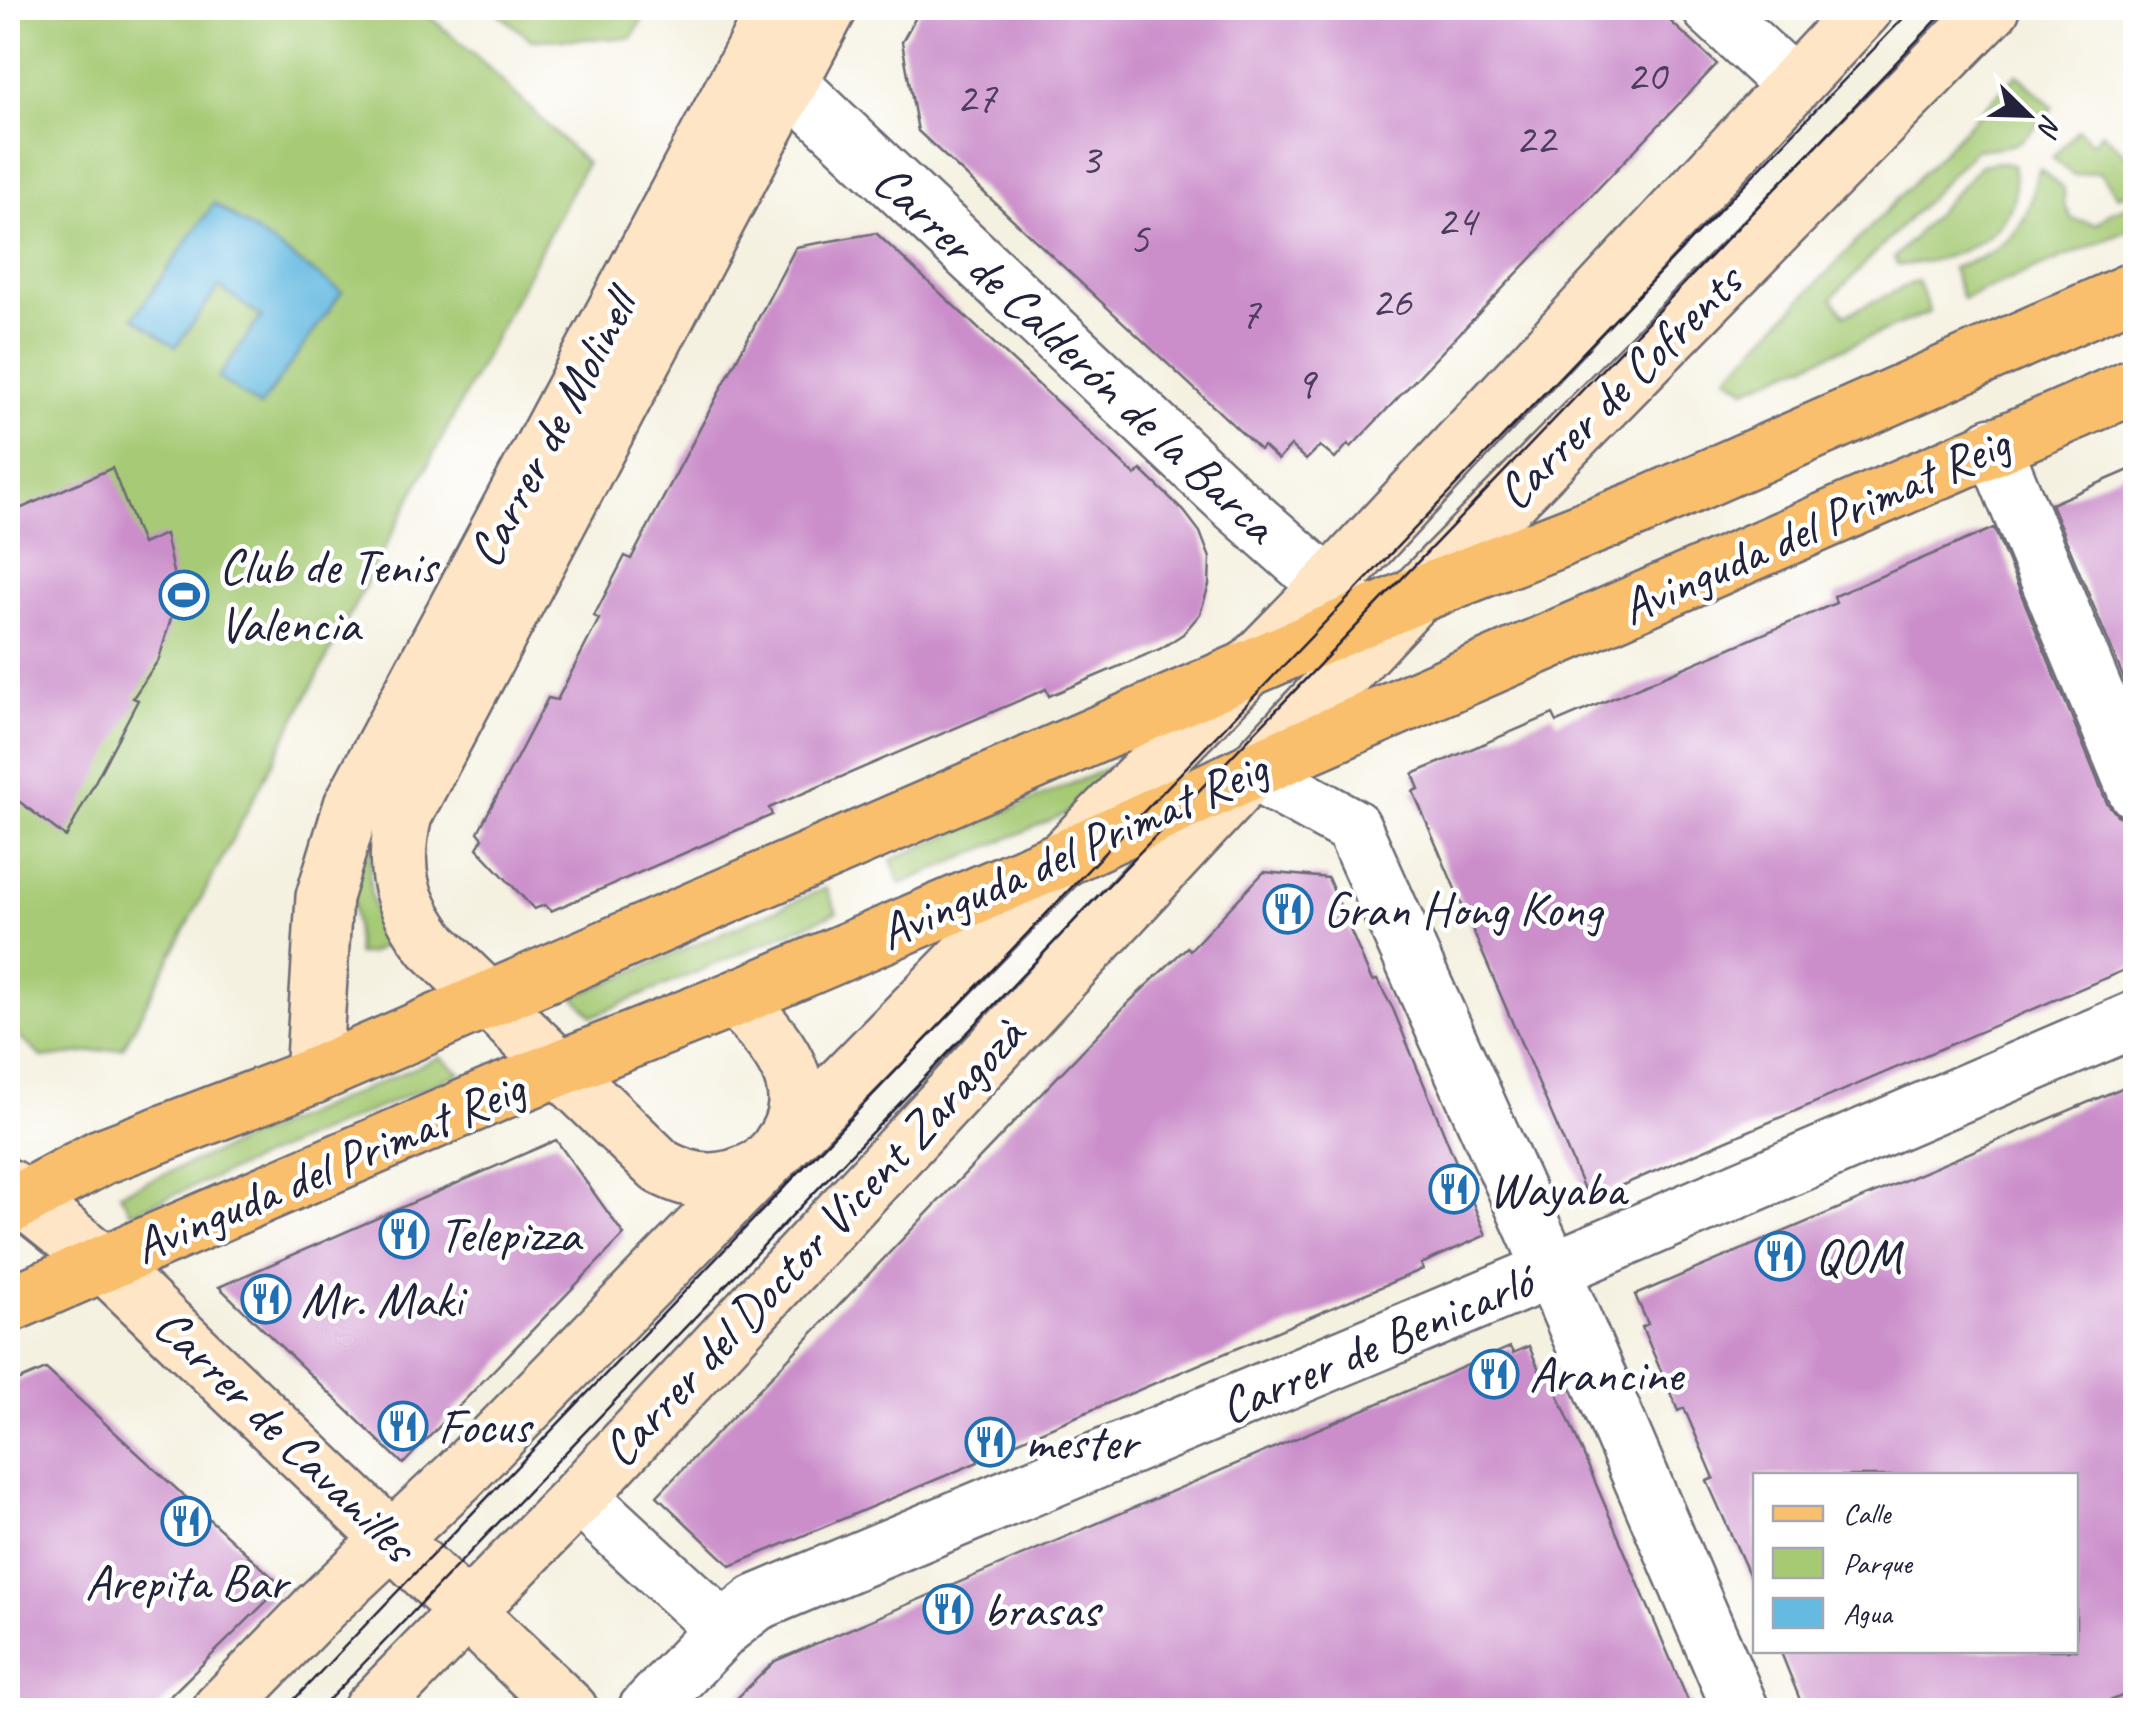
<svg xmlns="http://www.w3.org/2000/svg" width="2143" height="1718" font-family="Caveat,sans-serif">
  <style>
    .green { fill: #a6ca74; stroke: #647658; stroke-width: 2.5 }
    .water { fill: #65bae1; stroke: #446e8e; stroke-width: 2.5 }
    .building { fill: #cb8eca }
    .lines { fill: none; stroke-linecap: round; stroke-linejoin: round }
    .street-casing { stroke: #6c6a75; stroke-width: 60 }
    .secondary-casing { stroke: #6c6a75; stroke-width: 60 }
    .primary-casing { stroke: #6c6a75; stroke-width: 60 }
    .street { stroke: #fff; stroke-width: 55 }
    .secondary { stroke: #fde5c5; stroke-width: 55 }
    .primary { stroke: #f9bf6d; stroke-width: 55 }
    .tram { stroke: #22223b; stroke-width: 2.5 }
    .labels { text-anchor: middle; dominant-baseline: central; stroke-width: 9; stroke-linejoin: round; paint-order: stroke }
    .number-label { font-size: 45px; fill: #4c3d5f }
    .street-label { font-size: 50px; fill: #22223b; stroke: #fff }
    .poi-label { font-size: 50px; fill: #22223b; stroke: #fff; text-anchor: start }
  </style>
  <rect width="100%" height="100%" fill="#fff"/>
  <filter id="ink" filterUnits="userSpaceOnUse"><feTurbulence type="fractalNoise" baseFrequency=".01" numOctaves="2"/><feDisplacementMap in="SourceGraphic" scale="20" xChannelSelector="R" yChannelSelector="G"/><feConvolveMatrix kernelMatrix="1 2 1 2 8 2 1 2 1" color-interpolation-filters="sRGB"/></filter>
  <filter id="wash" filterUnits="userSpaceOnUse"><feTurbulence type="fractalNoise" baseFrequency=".0048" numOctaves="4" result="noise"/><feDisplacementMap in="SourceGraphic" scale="40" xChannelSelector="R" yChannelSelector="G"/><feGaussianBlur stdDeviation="2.25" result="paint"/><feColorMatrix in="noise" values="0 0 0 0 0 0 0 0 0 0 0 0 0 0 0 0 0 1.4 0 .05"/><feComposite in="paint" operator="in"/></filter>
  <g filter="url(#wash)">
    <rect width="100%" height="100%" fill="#f5f1e1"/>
    <!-- green -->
    <path class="green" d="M8 8H419L472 52 586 163 123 1048 43 1058 8 1027Z
      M492 8H649L632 38 531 40Z
      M2017 74 2053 107C2017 147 2027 144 1975 150L1832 298 1845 315 1917 281 1930 312 1746 389 1728 376Z
      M2078 129 2092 143 2102 132 2135 164V190L2118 196 2100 172 2073 175 2052 158Z
      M1998 162 2013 165C2029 235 1952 263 1897 265L1894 258 1981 165Z
      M2040 169 2064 189V204L2072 219 2097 224 2111 212 2135 203V228L1963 299 1952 268C1987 258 2016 243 2029 207 2034 194 2033 181 2040 169Z
      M1125 761 1098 800 901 884 891 860Z
      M384 808C366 855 362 897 389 942L369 954H357L352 870Z
      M826 888 837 912 593 1016 574 997Z
      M440 1057 460 1073 131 1213 120 1193Z"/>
    <!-- water -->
    <path class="water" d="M214 203 342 292 260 407 218 378 261 317 219 287 176 347 134 317Z"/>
    <g id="blocks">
      <!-- building -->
      <path class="building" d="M921 8H1656L1717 64 1351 447 1348 444 1335 459 1320 446 1306 460 1291 446 1278 460 1263 446 1260 450 918 131 902 42Z
        M876 233 1135 475 1141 470 1184 511 1200 532 1210 558 1209 585 1200 614 1183 634 1160 649 1049 696 1046 689 769 808 772 815 551 911 545 905 534 909 477 848 483 838 478 832 548 698 557 700 599 619 594 616 625 556 631 559 796 247Z
        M2136 467V708L2051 504Z
        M112 468 142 544 165 534 174 577V608L159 659 133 698 138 700 66 837 8 793V514Z
        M1994 528 2107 803 2118 816 2136 822V965L1604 1193 1602 1188 1586 1194 1413 791 1419 789 1413 774 1553 714 1557 722 1836 603 1834 596Z
        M1264 872 1328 878 1372 981 1377 980 1393 1009 1486 1235 1421 1264 1423 1269 1012 1444 975 1454 978 1462 731 1566 657 1496 1128 1003 1187 947 1190 950Z
        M2136 1082V1690L2089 1710H1804L1780 1650H2076V1476H1756V1590L1707 1481 1714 1478 1684 1408 1678 1411 1642 1327 1648 1324 1635 1295Z
        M556 1140 624 1235 403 1464 219 1287Z
        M1529 1346 1540 1372 1547 1369 1692 1710H725L775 1661 1510 1347 1513 1353Z
        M46 1369 282 1586 156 1710H8V1385Z"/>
    </g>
  </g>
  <g filter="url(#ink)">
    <use href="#blocks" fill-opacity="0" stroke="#6c6a75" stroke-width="2.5"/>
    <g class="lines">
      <!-- street casing -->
      <g class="street-casing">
        <path id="street" d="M1710 8 1792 84
          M789 83 1233 502 1364 617
          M1993 445 2136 791
          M1251 771 1353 827 1552 1270 1741 1710
          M579 1496 723 1629
          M646 1710 723 1629 756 1603 1552 1270 2136 1019"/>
      </g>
      <!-- secondary casing -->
      <g class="secondary-casing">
        <path id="secondary" d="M734 999C775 1038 822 1090 779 1147
          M313 1076 324 897 352 805 776 8
          M758 1168C723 1186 695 1185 661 1167L433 946C400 903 391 869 404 815L829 8
          M8 1187 104 1264 570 1710
          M220 1710 320 1607 458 1477 1328 587 1865 8
          M371 1710 579 1496 1415 596 1992 8"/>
      </g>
      <!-- primary casing -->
      <g class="primary-casing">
        <path id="primary" d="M8 1207 101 1157 313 1076 1415 596 1637 509 2136 289
          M8 1305 498 1093 734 999 1066 857 1251 771 2136 385"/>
      </g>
      <!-- street -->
      <use href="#street" class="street"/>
      <!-- secondary -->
      <use href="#secondary" class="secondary"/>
      <!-- primary -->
      <use href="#primary" class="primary"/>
      <!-- tram -->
      <path class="tram" d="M284 1710 1913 8
        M319 1710 1948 8"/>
    </g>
  </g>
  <!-- icons -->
  <defs>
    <g id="stadium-ring" transform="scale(2.5)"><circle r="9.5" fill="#fff" stroke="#1f6fb2" stroke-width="1.5"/><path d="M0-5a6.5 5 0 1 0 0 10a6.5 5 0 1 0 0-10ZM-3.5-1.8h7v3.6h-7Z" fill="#1f6fb2"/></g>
    <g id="restaurant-ring" transform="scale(2.5)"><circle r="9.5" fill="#fff" stroke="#1f6fb2" stroke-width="1.5"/><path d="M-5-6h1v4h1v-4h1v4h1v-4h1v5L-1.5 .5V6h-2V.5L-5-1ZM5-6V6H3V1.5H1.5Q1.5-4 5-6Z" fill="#1f6fb2"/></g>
  </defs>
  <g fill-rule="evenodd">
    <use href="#stadium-ring" x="184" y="595"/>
    <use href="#restaurant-ring" x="1288" y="909"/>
    <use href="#restaurant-ring" x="1454" y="1189"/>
    <use href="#restaurant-ring" x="404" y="1234"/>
    <use href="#restaurant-ring" x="1780" y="1256"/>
    <use href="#restaurant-ring" x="266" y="1299"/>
    <use href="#restaurant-ring" x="1494" y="1374"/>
    <use href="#restaurant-ring" x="403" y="1426"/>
    <use href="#restaurant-ring" x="990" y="1442"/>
    <use href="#restaurant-ring" x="186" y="1521"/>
    <use href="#restaurant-ring" x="948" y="1609"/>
  </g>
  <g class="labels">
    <!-- number labels -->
    <g class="number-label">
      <text x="1646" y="75">20</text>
      <text x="976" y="97">27</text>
      <text x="1535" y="138">22</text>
      <text x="1090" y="159">3</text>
      <text x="1456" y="220">24</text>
      <text x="1139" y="238">5</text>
      <text x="1391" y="301">26</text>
      <text x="1250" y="313">7</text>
      <text x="1305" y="383">9</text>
    </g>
    <!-- street labels -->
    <g class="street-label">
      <text transform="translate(1075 353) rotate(43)">Carrer de Calderón de la Barca</text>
      <text transform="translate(1619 387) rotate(-45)">Carrer de Cofrents</text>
      <text transform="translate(552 429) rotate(-62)">Carrer de Molinell</text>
      <text transform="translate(1815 525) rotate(-24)">Avinguda del Primat Reig</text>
      <text transform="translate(1073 850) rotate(-24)">Avinguda del Primat Reig</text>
      <text transform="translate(329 1167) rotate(-23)">Avinguda del Primat Reig</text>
      <text transform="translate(813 1242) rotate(-47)">Carrer del Doctor Vicent Zaragozà</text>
      <text transform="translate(1376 1344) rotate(-23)">Carrer de Benicarló</text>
      <text transform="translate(285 1435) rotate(44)">Carrer de Cavanilles</text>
    </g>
    <!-- poi labels -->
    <g class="poi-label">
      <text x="219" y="566">Club de Tenis<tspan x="219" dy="58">Valencia</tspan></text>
      <text x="1323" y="909">Gran Hong Kong</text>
      <text x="1489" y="1189">Wayaba</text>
      <text x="439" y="1234">Telepizza</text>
      <text x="1815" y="1256">QOM</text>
      <text x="301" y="1299">Mr. Maki</text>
      <text x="1529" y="1374">Arancine</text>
      <text x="438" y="1426">Focus</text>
      <text x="1025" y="1442">mester</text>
      <text x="186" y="1582" text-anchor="middle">Arepita Bar</text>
      <text x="983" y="1609">brasas</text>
    </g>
  </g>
  <!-- margin -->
  <rect width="2143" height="1718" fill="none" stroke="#fff" stroke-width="40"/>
  <!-- legend -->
  <rect x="1753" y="1473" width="325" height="180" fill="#ffffff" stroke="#a7a7b1" stroke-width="2.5"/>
  <rect x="1773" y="1506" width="50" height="15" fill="#f9bf6d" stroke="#a7a7b1" stroke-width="2.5"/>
  <text x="1843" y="1523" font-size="30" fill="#22223b">Calle</text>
  <rect x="1773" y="1548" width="50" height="30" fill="#a6ca74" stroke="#a7a7b1" stroke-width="2.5"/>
  <text x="1843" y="1573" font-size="30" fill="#22223b">Parque</text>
  <rect x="1773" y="1598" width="50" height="30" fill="#65bae1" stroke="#a7a7b1" stroke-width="2.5"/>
  <text x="1843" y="1623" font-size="30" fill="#22223b">Agua</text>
  <!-- north arrow -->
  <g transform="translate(2028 115) rotate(113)" stroke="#ffffff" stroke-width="8" paint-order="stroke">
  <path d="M0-8L18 38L0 25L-18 38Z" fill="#22223b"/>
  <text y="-15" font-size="28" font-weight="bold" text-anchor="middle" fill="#22223b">N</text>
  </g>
</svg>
